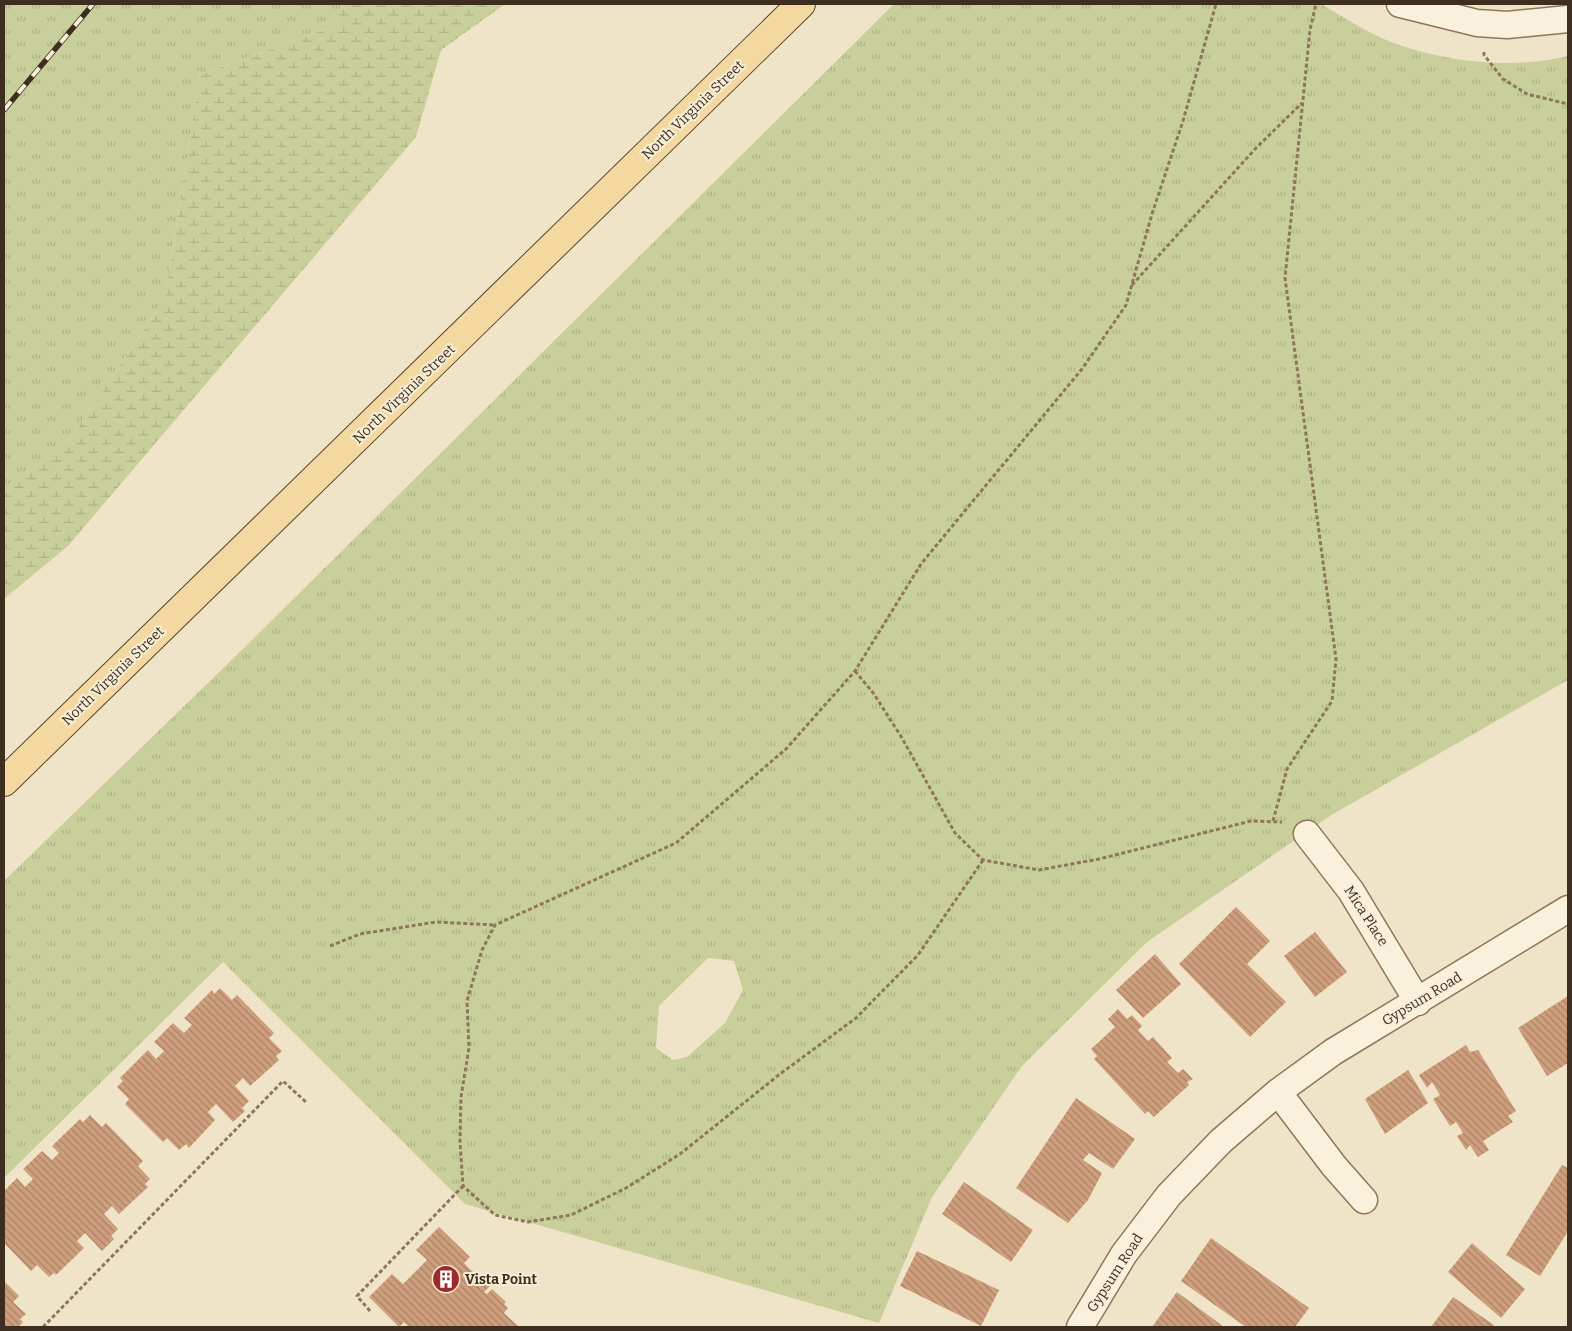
<svg xmlns="http://www.w3.org/2000/svg" width="1572" height="1331" font-family="Bitter,serif">
  <style>
    .grass { fill: url(#grass-tufts); fill-rule: evenodd }
    .wetland { fill: url(#wetland-marsh) }
    .building { fill: url(#building-back-hatch) }
    .lines { fill: none; stroke-linecap: round; stroke-linejoin: round }
    .minor-casing { stroke: #8d765c; stroke-width: 29 }
    .primary-casing { stroke: #5b4430; stroke-width: 30 }
    .path { stroke: #8d765c; stroke-width: 3; stroke-dasharray: 4 2.5; stroke-linecap: butt }
    .minor { stroke: #faf1dc; stroke-width: 26 }
    .primary { stroke: #f3d9a0; stroke-width: 28 }
    .rail-casing { stroke: #3d2e20; stroke-width: 5.5 }
    .rail { stroke: #f7eed8; stroke-width: 4; stroke-dasharray: 11; stroke-linecap: butt }
    .labels { text-anchor: middle; dominant-baseline: central; stroke-width: 4; stroke-linejoin: round; paint-order: stroke }
    .street-label { font-size: 14px; fill: #3d2e20; stroke: #f7eed8 }
    .poi-label { font-size: 14px; font-weight: bold; fill: #3d2e20; stroke: #f7eed8; text-anchor: start }
  </style>
  <defs>
    <pattern id="grass-tufts" width="24" height="20" patternUnits="userSpaceOnUse" patternTransform="scale(1.25)"><rect width="24" height="20" fill="#c9cf9b"/><path d="M3 7l-1-3M5 7V3M7 7l1-3M15 17l-1-3M17 17v-4M19 17l1-3" fill="none" stroke="#aeb285"/></pattern>
    <pattern id="wetland-marsh" width="20" height="14" patternUnits="userSpaceOnUse" patternTransform="scale(1.25)"><rect width="20" height="14" fill="#c9cf9b"/><path d="M1 5h8M5 5V1M11 12h8M15 12V8" fill="none" stroke="#aeb285"/></pattern>
    <pattern id="building-back-hatch" width="6" height="6" patternUnits="userSpaceOnUse" patternTransform="scale(1.25)"><rect width="6" height="6" fill="#cf9f7d"/><path d="M-1 5l2 2M0 0l6 6M5-1l2 2" fill="none" stroke="#a98266"/></pattern>
  </defs>
  <rect width="100%" height="100%" fill="#f0e4c8"/>
  <!-- grass -->
  <path class="grass" d="M4 4H341L337 25 200 75 165 298 74 434 4 495Z
    M894 4H1321C1347 19 1374 37 1402 46 1455 63 1514 69 1568 56V680L1333 814 1147 942 1022 1066 932 1197 879 1323 465 1204 223 962 4 1178V881L248 644ZM708 958 734 961 743 990 725 1023 687 1057 673 1060 656 1048 659 1006Z"/>
  <!-- wetland -->
  <path class="wetland" d="M341 4H505L441 50 416 137 68 546 4 599V495L74 434 165 298 200 75 337 25Z"/>
  <!-- building -->
  <path class="building" d="M1236 907 1270 941 1247 964 1286 1002 1250 1037 1179 964Z
    M1315 932 1347 972 1315 997 1284 956Z
    M1155 954 1181 984 1143 1018 1116 990Z
    M220 988 232 1000 237 995 274 1033 269 1038 282 1051 276 1056 279 1060 250 1086 243 1078 235 1086 249 1101 242 1108 245 1111 233 1122 216 1104 208 1112 215 1120 189 1148 186 1144 179 1150 167 1138 163 1142 125 1104 129 1099 117 1087 123 1081 120 1078 148 1050 156 1059 164 1051 154 1042 173 1023 184 1033 192 1025 184 1018 212 990 214 994Z
    M1568 996V1063L1547 1076 1518 1028Z
    M1118 1009 1127 1019 1132 1015 1142 1026 1138 1030 1148 1041 1153 1037 1172 1058 1167 1062 1178 1073 1183 1069 1193 1079 1187 1082 1189 1085 1154 1117 1148 1111 1145 1114 1094 1059 1097 1056 1091 1049 1115 1027 1108 1019Z
    M1466 1045 1470 1052 1478 1050 1516 1111 1508 1116 1513 1122 1483 1141 1489 1150 1478 1157 1470 1145 1466 1150 1457 1136 1463 1133 1456 1122 1450 1126 1433 1099 1440 1095 1432 1082 1427 1088 1419 1075Z
    M1408 1070 1428 1103 1385 1134 1365 1099Z
    M1076 1098 1135 1139 1113 1169 1089 1153 1083 1160 1102 1173 1088 1200 1068 1223 1016 1188Z
    M90 1115 102 1127 106 1123 143 1161 138 1166 150 1179 145 1184 148 1187 119 1214 112 1206 104 1214 118 1229 111 1236 114 1239 102 1251 85 1233 77 1241 84 1248 56 1275 54 1273 49 1277 37 1265 31 1271 4 1243V1191L17 1178 25 1187 33 1179 23 1169 42 1151 52 1160 59 1153 52 1146 80 1119 83 1122Z
    M1562 1165 1568 1168V1231L1540 1276 1506 1255Z
    M964 1182 1033 1230 1011 1262 942 1214Z
    M439 1227 470 1257 464 1263 474 1273 477 1271 491 1285 484 1292 487 1294 492 1289 506 1302 504 1304 508 1308 504 1313 519 1327H409L404 1322 399 1327 369 1297 392 1274 403 1284 427 1260 416 1250Z
    M1211 1238 1309 1308 1295 1327H1246L1181 1281Z
    M1472 1243 1525 1289 1501 1318 1448 1272Z
    M917 1251 999 1290 981 1326 900 1286Z
    M4 1281 19 1296 13 1302 26 1314 20 1319 23 1322 18 1327H4Z
    M1177 1292 1224 1327H1152Z
    M1453 1297 1494 1325 1492 1327H1431Z"/>
  <g class="lines">
    <!-- minor casing -->
    <g class="minor-casing">
      <path id="minor" d="M1400 4 1477 23 1507 25 1568 19
        M1307 834 1351 891 1418 1002
        M1278 1092 1334 1166 1364 1200
        M1080 1327 1124 1254 1169 1195 1221 1141 1278 1092 1333 1052 1568 909"/>
    </g>
    <!-- primary casing -->
    <g class="primary-casing">
      <path id="primary" d="M4 782 801 4"/>
    </g>
    <!-- path -->
    <path class="path" d="M1484 52V55L1503 79 1527 94 1568 104
      M1132 285 1256 148 1302 103
      M855 671 874 694 902 738 955 833 983 860 1039 870 1099 859 1251 821 1282 822
      M1273 821 1287 769 1332 701 1336 659 1285 278 1310 30 1316 4
      M983 860 918 955 856 1018 780 1074 680 1154 626 1188 571 1215 528 1222 495 1215 463 1186 460 1142 461 1097 469 1048 467 1001 482 950 495 925 676 843 786 749 855 671 921 564 1082 369 1126 305 1152 214 1183 121 1216 4
      M330 946 360 934 436 922 495 925
      M370 1311 357 1296 463 1186
      M43 1327 283 1081 307 1103"/>
    <!-- minor -->
    <use href="#minor" class="minor"/>
    <!-- primary -->
    <use href="#primary" class="primary"/>
    <!-- rail casing -->
    <g class="rail-casing">
      <path id="rail" d="M4 110 93 4"/>
    </g>
    <!-- rail -->
    <use href="#rail" class="rail"/>
  </g>
  <!-- icons -->
  <defs>
    <g id="building-disc" transform="scale(1.4375)"><circle r="9.5" fill="#9e2a2b" stroke="#f7eed8"/><path d="M-4-6H4V6H1V3H-1V6H-4ZM-2.5-4.3h1.7v1.8h-1.7ZM.8-4.3h1.7v1.8H.8ZM-2.5-1h1.7V.8h-1.7ZM.8-1h1.7V.8H.8Z" fill="#fff"/></g>
  </defs>
  <g fill-rule="evenodd">
    <use href="#building-disc" x="446" y="1279"/>
  </g>
  <g class="labels">
    <!-- street labels -->
    <g class="street-label">
      <text transform="translate(693 110) rotate(-44)">North Virginia Street</text>
      <text transform="translate(404 394) rotate(-44)">North Virginia Street</text>
      <text transform="translate(113 676) rotate(-44)">North Virginia Street</text>
      <text transform="translate(1366 916) rotate(57)">Mica Place</text>
      <text transform="translate(1422 999) rotate(-31)">Gypsum Road</text>
      <text transform="translate(1115 1273) rotate(-57)">Gypsum Road</text>
    </g>
    <!-- poi labels -->
    <g class="poi-label">
      <text x="465" y="1279">Vista Point</text>
    </g>
  </g>
  <!-- border -->
  <rect width="1572" height="1331" fill="none" stroke="#3d2e20" stroke-width="10"/>
</svg>
